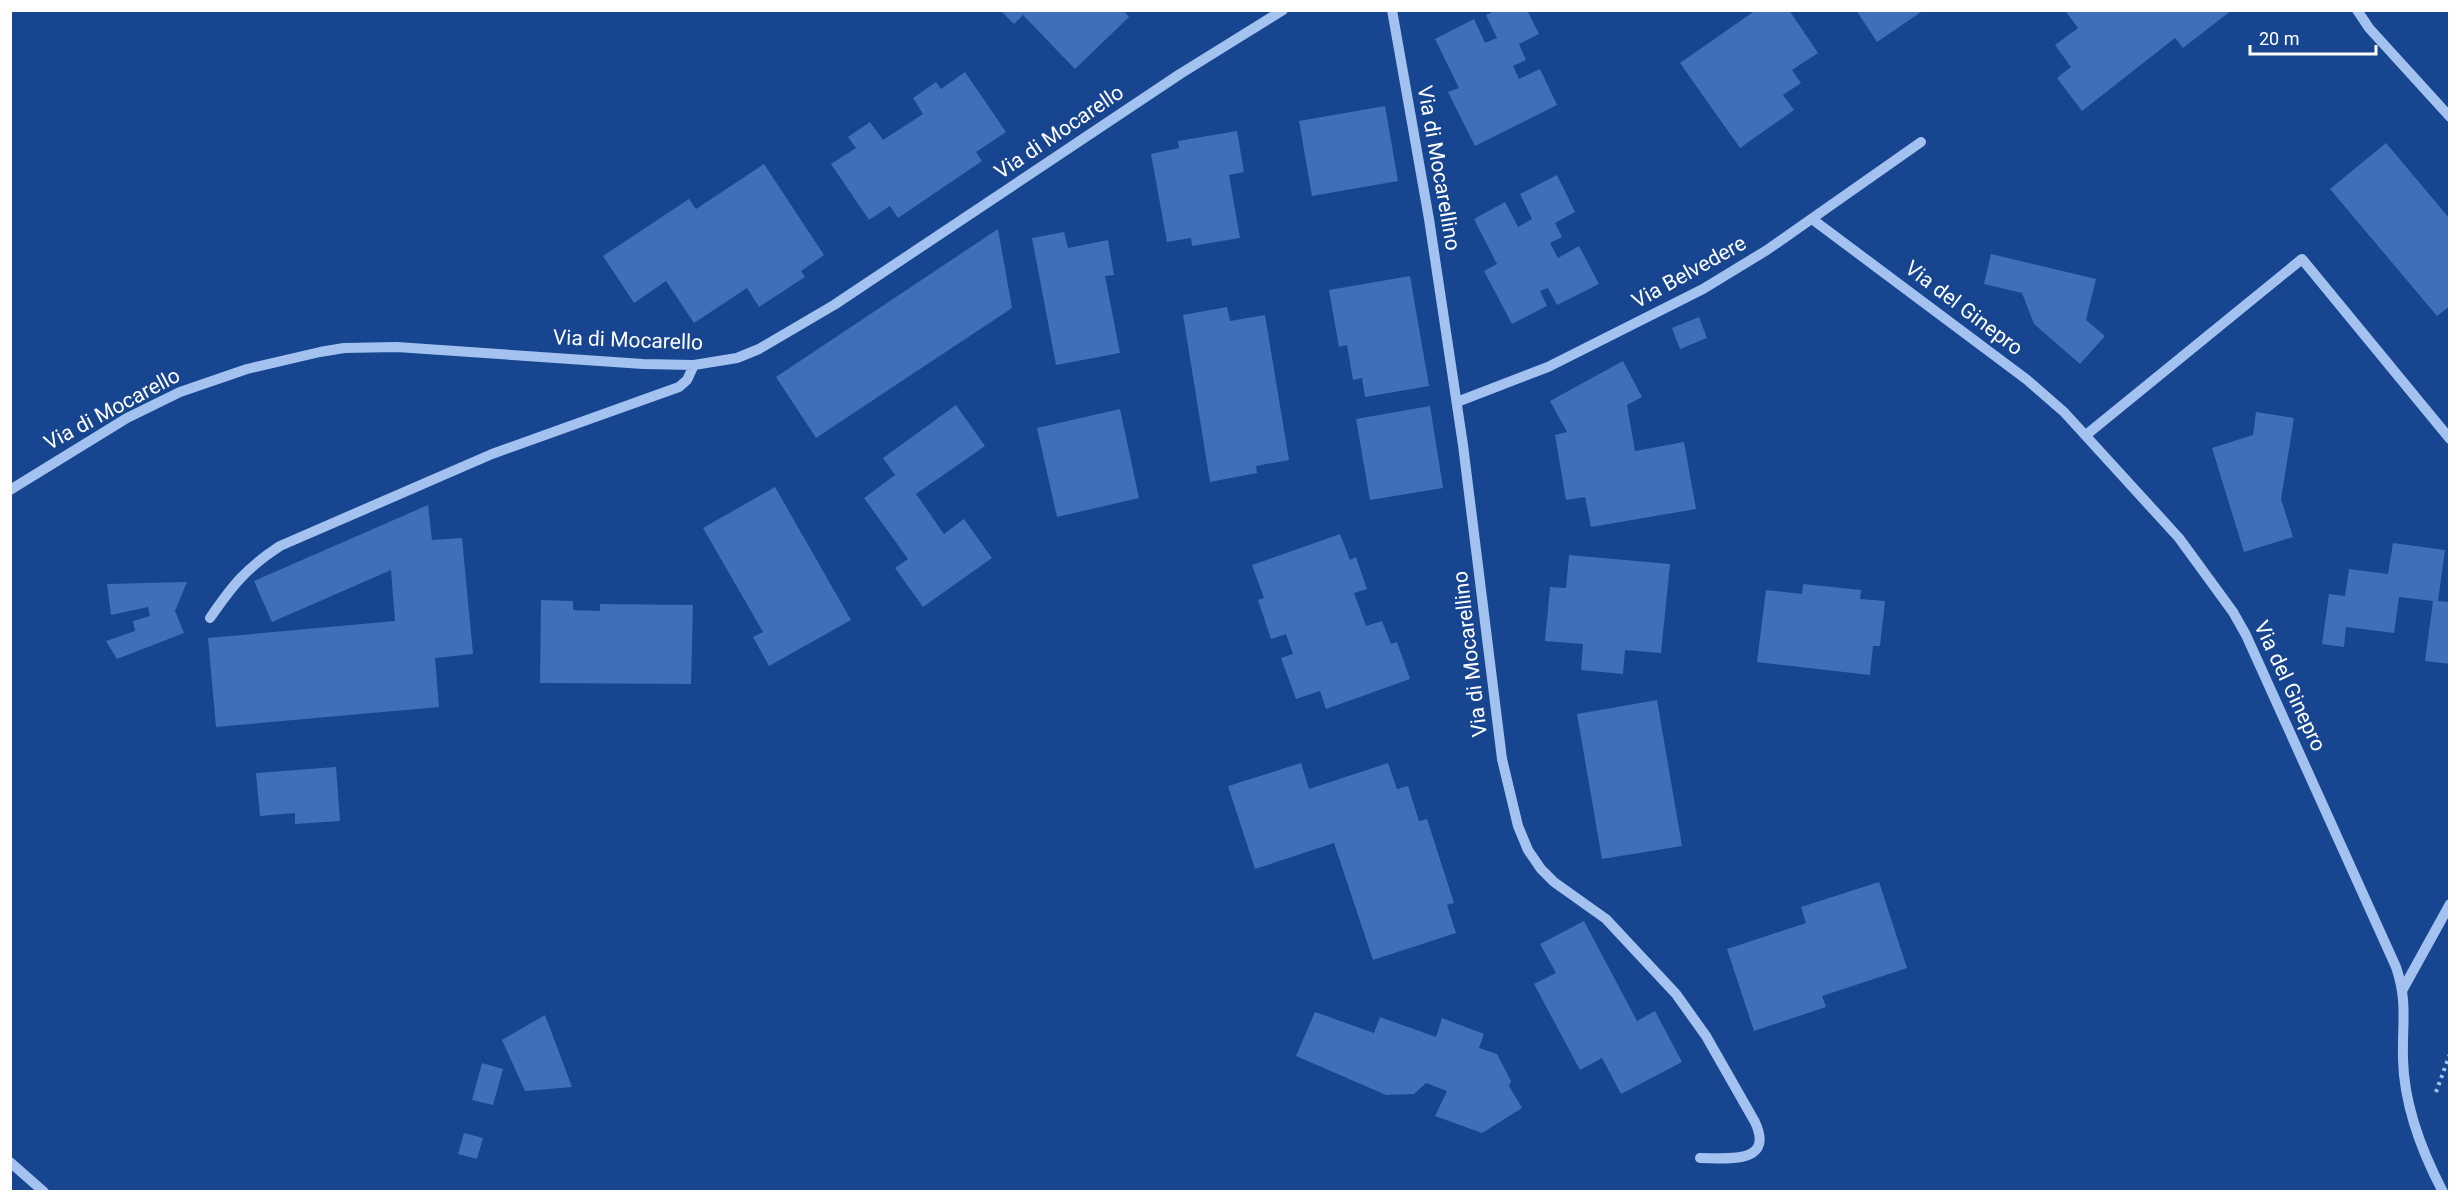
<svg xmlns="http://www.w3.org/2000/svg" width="2460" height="1202" font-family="Roboto,sans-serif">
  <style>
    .building { fill: #3f6fb8 }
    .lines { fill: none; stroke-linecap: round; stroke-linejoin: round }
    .path { stroke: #a4c2f0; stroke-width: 4; stroke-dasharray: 3 4.5; stroke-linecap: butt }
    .minor { stroke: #a4c2f0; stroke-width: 10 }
    .labels { text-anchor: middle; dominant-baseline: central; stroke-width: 4.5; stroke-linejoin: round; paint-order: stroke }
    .street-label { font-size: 21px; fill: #fff; stroke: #174590 }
  </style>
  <rect width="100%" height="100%" fill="#174590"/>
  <!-- building -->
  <path class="building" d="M1000 10H1123L1129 17 1075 69 1023 15 1014 24Z
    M1496 10H1527L1539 34 1519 44 1526 60 1513 66 1519 79 1540 69 1557 105 1475 146 1448 92 1459 88 1435 39 1474 19 1485 43 1497 38 1486 15Z
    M1756 10H1789L1818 53 1792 70 1801 83 1783 95 1794 110 1740 148 1680 63Z
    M1856 10H1924L1877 42Z
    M2068 10H2232L2183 48 2175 38 2082 111 2057 78 2071 67 2055 45 2078 28 2066 12Z
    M965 72 1006 132 976 152 982 161 898 218 890 206 869 220 831 164 856 148 848 137 870 122 883 140 923 114 913 98 936 82 941 89Z
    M1385 106 1398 181 1312 196 1299 121Z
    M1237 131 1244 172 1229 175 1240 238 1192 246 1191 238 1167 242 1151 154 1179 148 1178 141Z
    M2386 143 2450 219V306L2437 316 2330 189Z
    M764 164 824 255 801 271 805 277 759 307 747 288 694 323 666 281 634 303 603 256 689 199 696 209Z
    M1557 175 1575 212 1555 223 1562 237 1550 243 1558 258 1579 246 1599 284 1557 305 1548 288 1540 291 1547 306 1512 324 1484 271 1497 264 1474 219 1505 202 1518 227 1532 219 1520 194Z
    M998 229 1012 308 816 438 776 377Z
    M1064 232 1068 248 1108 240 1114 275 1105 276 1120 353 1056 365 1032 238Z
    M1991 254 2096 279 2086 320 2105 336 2080 364 2034 324 2022 293 1984 284Z
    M1410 276 1429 386 1365 397 1362 378 1353 380 1347 345 1339 347 1329 290Z
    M1227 307 1230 321 1265 315 1289 460 1256 466 1257 473 1210 482 1183 315Z
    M1699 317 1707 338 1680 349 1672 328Z
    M1623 361 1642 397 1627 405 1635 451 1684 442 1696 509 1591 527 1585 497 1566 500 1555 435 1567 432 1550 401Z
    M956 405 985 446 916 494 944 534 964 519 992 558 923 607 895 568 908 559 864 498 895 475 883 458Z
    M1430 406 1443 488 1370 500 1356 419Z
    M1120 409 1139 498 1057 517 1037 428Z
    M2256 412 2294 418 2281 499 2293 537 2244 552 2212 448 2253 435Z
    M775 487 851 620 769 666 753 637 763 632 703 528Z
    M428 505 432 540 462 538 473 654 435 658 439 707 216 727 208 638 395 621 391 570 272 622 254 581Z
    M1340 534 1350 560 1356 557 1367 589 1354 593 1366 626 1382 621 1391 644 1397 642 1410 679 1326 709 1320 691 1296 699 1281 658 1293 654 1286 634 1271 639 1258 600 1264 598 1252 565Z
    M2393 543 2445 550 2438 601 2450 602V664L2425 661 2433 601 2399 597 2394 633 2346 627 2344 647 2322 644 2329 594 2345 596 2349 569 2388 574Z
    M1569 555 1670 564 1661 653 1625 650 1623 674 1581 670 1583 644 1545 641 1550 587 1566 588Z
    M187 582 175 611 184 633 117 659 106 641 135 631 133 621 150 616 148 607 111 615 107 584Z
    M1803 584 1861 590 1860 599 1885 601 1880 646H1873L1870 675 1757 662 1766 590 1802 594Z
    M541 600 573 601V610L600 611V604L693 605 691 684 540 683Z
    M1657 700 1682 846 1602 859 1577 714Z
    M1301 763 1309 789 1388 763 1397 789 1408 786 1419 821 1427 819 1454 903 1447 905 1456 933 1373 960 1334 843 1255 869 1228 786Z
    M336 767 340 821 295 824V813L260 816 256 773Z
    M1879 882 1907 968 1822 996 1826 1007 1754 1031 1727 949 1806 923 1801 907Z
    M1584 921 1637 1021 1655 1011 1682 1062 1621 1094 1602 1058 1580 1070 1534 984 1556 973 1540 944Z
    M1315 1012 1374 1033 1380 1017 1436 1037 1442 1018 1484 1034 1479 1048 1497 1054 1511 1081 1509 1086 1522 1108 1482 1133 1435 1116 1447 1091 1426 1083 1414 1094 1386 1095 1296 1056Z
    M545 1015 572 1087 525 1091 502 1040Z
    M482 1063 503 1069 493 1105 472 1100Z
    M464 1133 483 1138 477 1159 458 1154Z"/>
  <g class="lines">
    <!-- path -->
    <path class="path" d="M2436 1092 2450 1054"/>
    <!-- minor -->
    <path class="minor" d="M1392 10 1429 219 1463 445 1502 759 1518 826 1528 850 1541 869 1554 882 1606 919 1676 994 1706 1036 1755 1122C1775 1165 1726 1158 1700 1158
      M2357 10 2369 28 2450 117
      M1812 219 2026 379 2064 412 2179 538 2233 612 2246 635 2396 967C2408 1003 2402 1022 2403 1059 2404 1104 2422 1152 2443 1192
      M1457 402 1548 367 1703 289 1767 250 1921 142
      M2086 435 2302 259 2450 439
      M10 490 127 418 180 392 247 369 320 352 344 348 397 347 643 364 694 365 737 358 759 349 834 305 1180 74 1283 10
      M210 618C232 586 246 568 280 546L492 454 679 387 687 380 694 365
      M2403 989 2450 904
      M10 1162 44 1192"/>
  </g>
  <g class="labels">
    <!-- street labels -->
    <g class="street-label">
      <text transform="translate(1059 132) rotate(-34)">Via di Mocarello</text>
      <text transform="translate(1439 168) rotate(80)">Via di Mocarellino</text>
      <text transform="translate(1689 272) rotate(-29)">Via Belvedere</text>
      <text transform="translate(1964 308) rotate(37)">Via del Ginepro</text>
      <text transform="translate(628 340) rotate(2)">Via di Mocarello</text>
      <text transform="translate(112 409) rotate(-28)">Via di Mocarello</text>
      <text transform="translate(1470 654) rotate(-97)">Via di Mocarellino</text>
      <text transform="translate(2290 686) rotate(65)">Via del Ginepro</text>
    </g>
  </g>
  <!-- border -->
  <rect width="2460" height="1202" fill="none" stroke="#ffffff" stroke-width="24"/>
  <!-- scale -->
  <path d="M2250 45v9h126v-9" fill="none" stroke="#ffffff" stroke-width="3"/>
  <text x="2259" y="45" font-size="18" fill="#ffffff" stroke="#174590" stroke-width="4.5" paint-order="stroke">20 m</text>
</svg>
